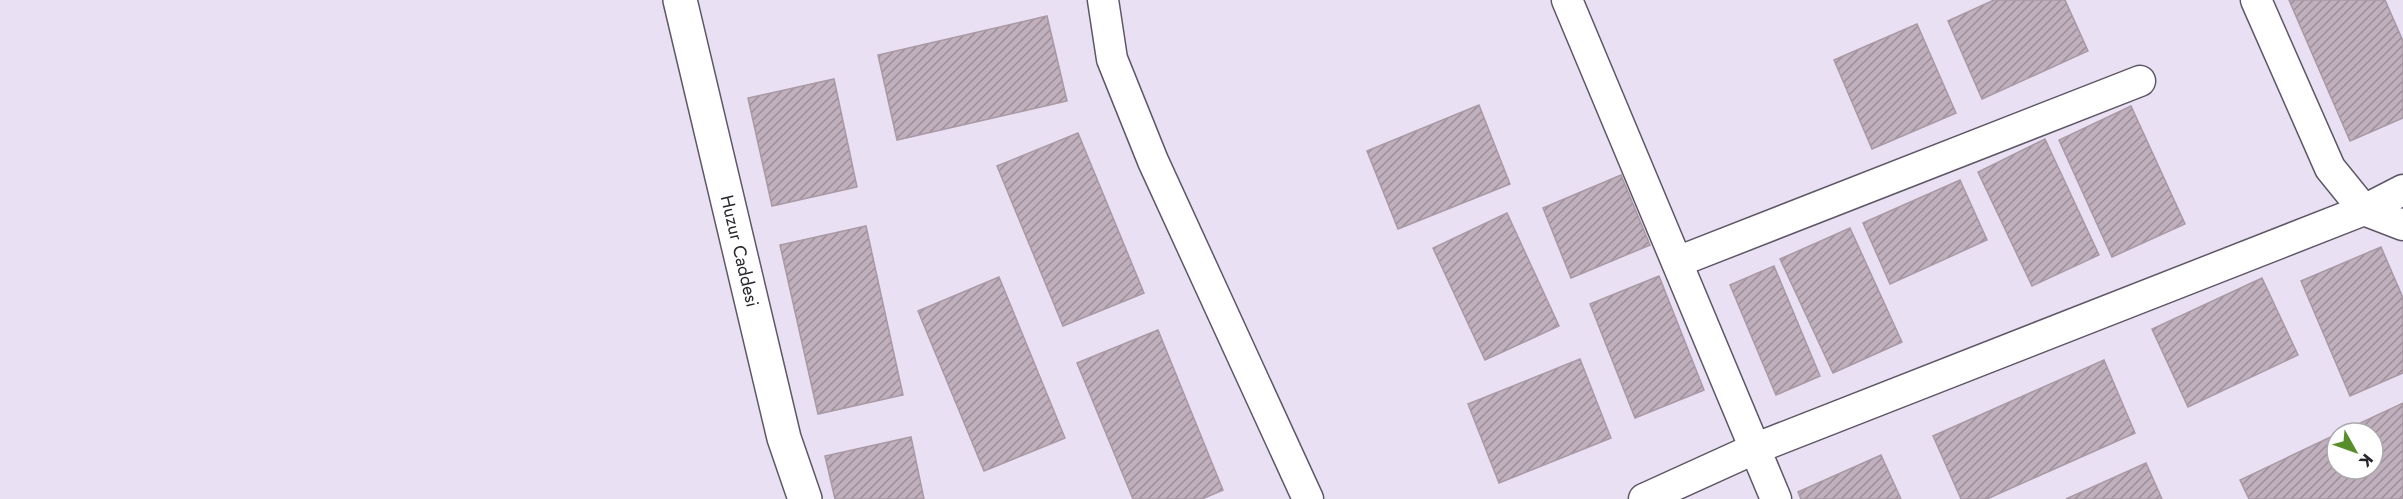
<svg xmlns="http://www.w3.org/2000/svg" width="2403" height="499" font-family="Jost,sans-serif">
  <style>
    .building { fill: url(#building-hatch); stroke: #a999a5; stroke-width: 1.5 }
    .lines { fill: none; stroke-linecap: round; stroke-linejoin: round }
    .street-casing { stroke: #5f5767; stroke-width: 33 }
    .secondary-casing { stroke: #5f5767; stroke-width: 36 }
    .street { stroke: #fff; stroke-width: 30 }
    .secondary { stroke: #fff; stroke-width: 33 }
    .labels { text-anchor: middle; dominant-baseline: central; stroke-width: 4.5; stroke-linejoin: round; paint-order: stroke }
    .street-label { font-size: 18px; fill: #28252c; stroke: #fff }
  </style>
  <defs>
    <pattern id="building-hatch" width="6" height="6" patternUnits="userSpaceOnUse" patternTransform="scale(1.5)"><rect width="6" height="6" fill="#c0afbc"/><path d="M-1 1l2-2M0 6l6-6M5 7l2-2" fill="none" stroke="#9c8e99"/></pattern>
  </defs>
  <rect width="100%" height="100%" fill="#e9e1f3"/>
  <!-- building -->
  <path class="building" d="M1994 0H2065L2088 51 1982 99 1948 21Z
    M2289 0H2385L2403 41V118L2350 141Z
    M1047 16 1067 101 897 140 878 55Z
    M1917 24 1956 113 1872 149 1834 60Z
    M834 79 857 187 772 206 748 98Z
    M1479 105 1510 184 1398 229 1367 151Z
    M2131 106 2185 224 2112 257 2059 140Z
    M1078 133 1144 293 1063 326 997 166Z
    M2045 139 2099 255 2032 286 1978 172Z
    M1621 175 1650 245 1571 278 1543 208Z
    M1960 180 1987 240 1890 284 1863 223Z
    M1507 213 1559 326 1485 360 1433 248Z
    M866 226 903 395 818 414 780 245Z
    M1850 228 1902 342 1833 373 1780 259Z
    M2381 247 2403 298V373L2350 396 2301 281Z
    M1774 266 1820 376 1776 395 1730 285Z
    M1659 276 1704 390 1635 418 1590 304Z
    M999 277 1065 438 984 471 918 311Z
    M2262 278 2298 355 2188 407 2152 329Z
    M1158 330 1223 490 1202 499H1133L1077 363Z
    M1580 359 1611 438 1499 483 1468 404Z
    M2104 360 2135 433 1987 499H1961L1933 436Z
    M2403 403V499H2249L2240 480 2337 434V469H2373V433H2339Z
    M911 437 924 499H835L825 456Z
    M1881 455 1901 499H1801L1798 492Z
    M2146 463 2162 499H2066Z"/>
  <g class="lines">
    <!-- street casing -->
    <g class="street-casing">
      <path id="street" d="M1103 0 1112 59 1153 161 1308 499
        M1567 0 1776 499
        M2256 0 2330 168 2364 210 2403 225
        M1677 262 2140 81
        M1644 499 1754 449 2364 210 2403 190"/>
    </g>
    <!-- secondary casing -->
    <g class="secondary-casing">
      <g id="secondary">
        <path id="s1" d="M680 0 784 438 805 499"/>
      </g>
    </g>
    <!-- street -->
    <use href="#street" class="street"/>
    <!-- secondary -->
    <use href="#secondary" class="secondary"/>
  </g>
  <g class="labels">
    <!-- street labels -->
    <g class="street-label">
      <text stroke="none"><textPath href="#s1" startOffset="258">Huzur Caddesi</textPath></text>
    </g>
  </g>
  <!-- north arrow -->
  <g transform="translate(2355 451) rotate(130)"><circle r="28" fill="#ffffff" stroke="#a9a8ab" stroke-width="1.5"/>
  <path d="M0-4.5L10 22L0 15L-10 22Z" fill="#588e29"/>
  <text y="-9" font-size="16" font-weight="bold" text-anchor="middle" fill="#28252c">K</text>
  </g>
</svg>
